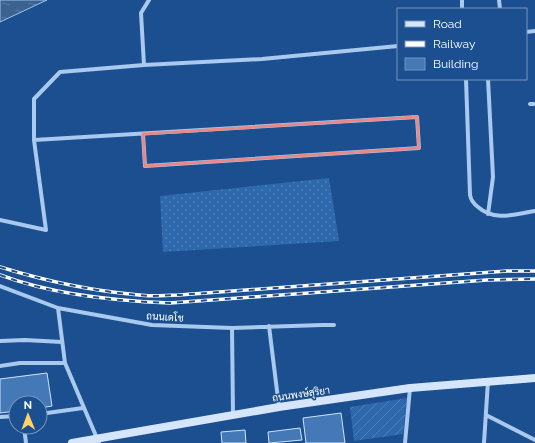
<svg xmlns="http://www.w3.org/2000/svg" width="535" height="443" viewBox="0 0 535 443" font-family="Raleway,Sarabun,sans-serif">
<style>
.grass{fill:url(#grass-dots)}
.garden{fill:url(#garden-furrows)}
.water{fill:url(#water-ripples);stroke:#9cc4f0}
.building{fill:#4478b7;stroke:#cfe3fa}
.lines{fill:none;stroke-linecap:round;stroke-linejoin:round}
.minor{stroke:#a9c9ee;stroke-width:4}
.secondary{stroke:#d6e6fa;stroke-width:8}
.rail-casing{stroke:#fff;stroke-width:3.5}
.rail{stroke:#1b4f8f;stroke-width:2;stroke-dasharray:6;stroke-linecap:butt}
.marked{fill:none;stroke:#e88989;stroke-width:3;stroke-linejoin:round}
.labels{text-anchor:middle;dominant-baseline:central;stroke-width:3;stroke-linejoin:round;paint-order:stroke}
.street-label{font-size:10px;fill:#fff;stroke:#1b4f8f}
</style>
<defs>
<pattern id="grass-dots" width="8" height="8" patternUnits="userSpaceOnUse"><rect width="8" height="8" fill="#2e69ad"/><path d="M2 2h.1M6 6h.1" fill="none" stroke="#4d80b9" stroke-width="1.8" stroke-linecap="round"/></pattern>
<pattern id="garden-furrows" width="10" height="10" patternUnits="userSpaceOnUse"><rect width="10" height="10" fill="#2e69ad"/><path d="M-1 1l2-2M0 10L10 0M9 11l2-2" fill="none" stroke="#4d80b9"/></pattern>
<pattern id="water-ripples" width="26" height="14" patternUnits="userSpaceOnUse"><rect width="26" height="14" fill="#3c6290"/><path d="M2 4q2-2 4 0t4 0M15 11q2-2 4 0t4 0" fill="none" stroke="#597aa1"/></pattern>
</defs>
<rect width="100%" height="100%" fill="#1b4f8f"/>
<!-- grass -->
<path class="grass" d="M329,178L339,241L163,252L160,196Z"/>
<!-- garden -->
<path class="garden" d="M407,398L403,434L354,441L350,407Z"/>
<!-- water -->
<path class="water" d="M0,0H47L0,22Z"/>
<!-- building -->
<path class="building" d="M47,373L52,406L40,408V403H16V411L0,413V379Z
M341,413L345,443H306L303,418Z
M300,428L302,440L269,443L268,432Z
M245,430L246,443H222L221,432Z"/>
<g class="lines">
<!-- minor -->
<path class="minor" d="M462,0V9
M499,0L500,9
M526,32L535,31
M144,65L141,13L149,0
M466,79L470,195C471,201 474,204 478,207C495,222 515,214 535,211
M530,104H535
M34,140L417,117L419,148L145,166L143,134
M488,214L493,177L488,79
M0,220L46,230L34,140V99L60,72L144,65L262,59L398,46
M0,286L58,308L152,325L232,328L322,325H334
M58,308L65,363L99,443
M269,326L279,407
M232,328L233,414
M0,341L25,340L62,342
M0,366L20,363H65
M40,414L83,408
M486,415L535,440
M0,417L16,416
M24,427L26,443
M405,443L410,388
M484,443L488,381"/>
<!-- secondary -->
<path class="secondary" d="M72,443L279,407L410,388L535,378"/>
<defs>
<path id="rail" d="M0,267C45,281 92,291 139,295C152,297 166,295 179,295L507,271H535
M0,275C53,295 113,301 170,303L487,280L535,279"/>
</defs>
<!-- rail casing -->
<use href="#rail" class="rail-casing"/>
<!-- rail -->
<use href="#rail" class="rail"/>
</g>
<!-- marked area -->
<path class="marked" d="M417,117L419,148L145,166L143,134Z"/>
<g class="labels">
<!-- street labels -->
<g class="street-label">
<text transform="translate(165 317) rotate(4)">ถนนเดโช</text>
<text transform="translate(301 394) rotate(-8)">ถนนพงษ์สุริยา</text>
</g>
</g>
<!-- legend -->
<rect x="397" y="8" width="130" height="72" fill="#1b4f8f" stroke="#7695bc"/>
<rect x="405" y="21" width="20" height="6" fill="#d6e6fa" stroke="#7695bc"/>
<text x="433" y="28" font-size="12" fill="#ffffff">Road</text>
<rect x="405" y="41" width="20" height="6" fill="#ffffff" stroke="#7695bc"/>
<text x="433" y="48" font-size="12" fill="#ffffff">Railway</text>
<rect x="405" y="58" width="20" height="12" fill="#4478b7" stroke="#7695bc"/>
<text x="433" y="68" font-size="12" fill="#ffffff">Building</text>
<!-- north arrow -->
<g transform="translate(28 415) rotate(359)"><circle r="19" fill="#1b4f8f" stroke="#7695bc"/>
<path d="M0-3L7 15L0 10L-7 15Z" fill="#ffd166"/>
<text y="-6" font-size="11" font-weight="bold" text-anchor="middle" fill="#ffffff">N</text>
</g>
</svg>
